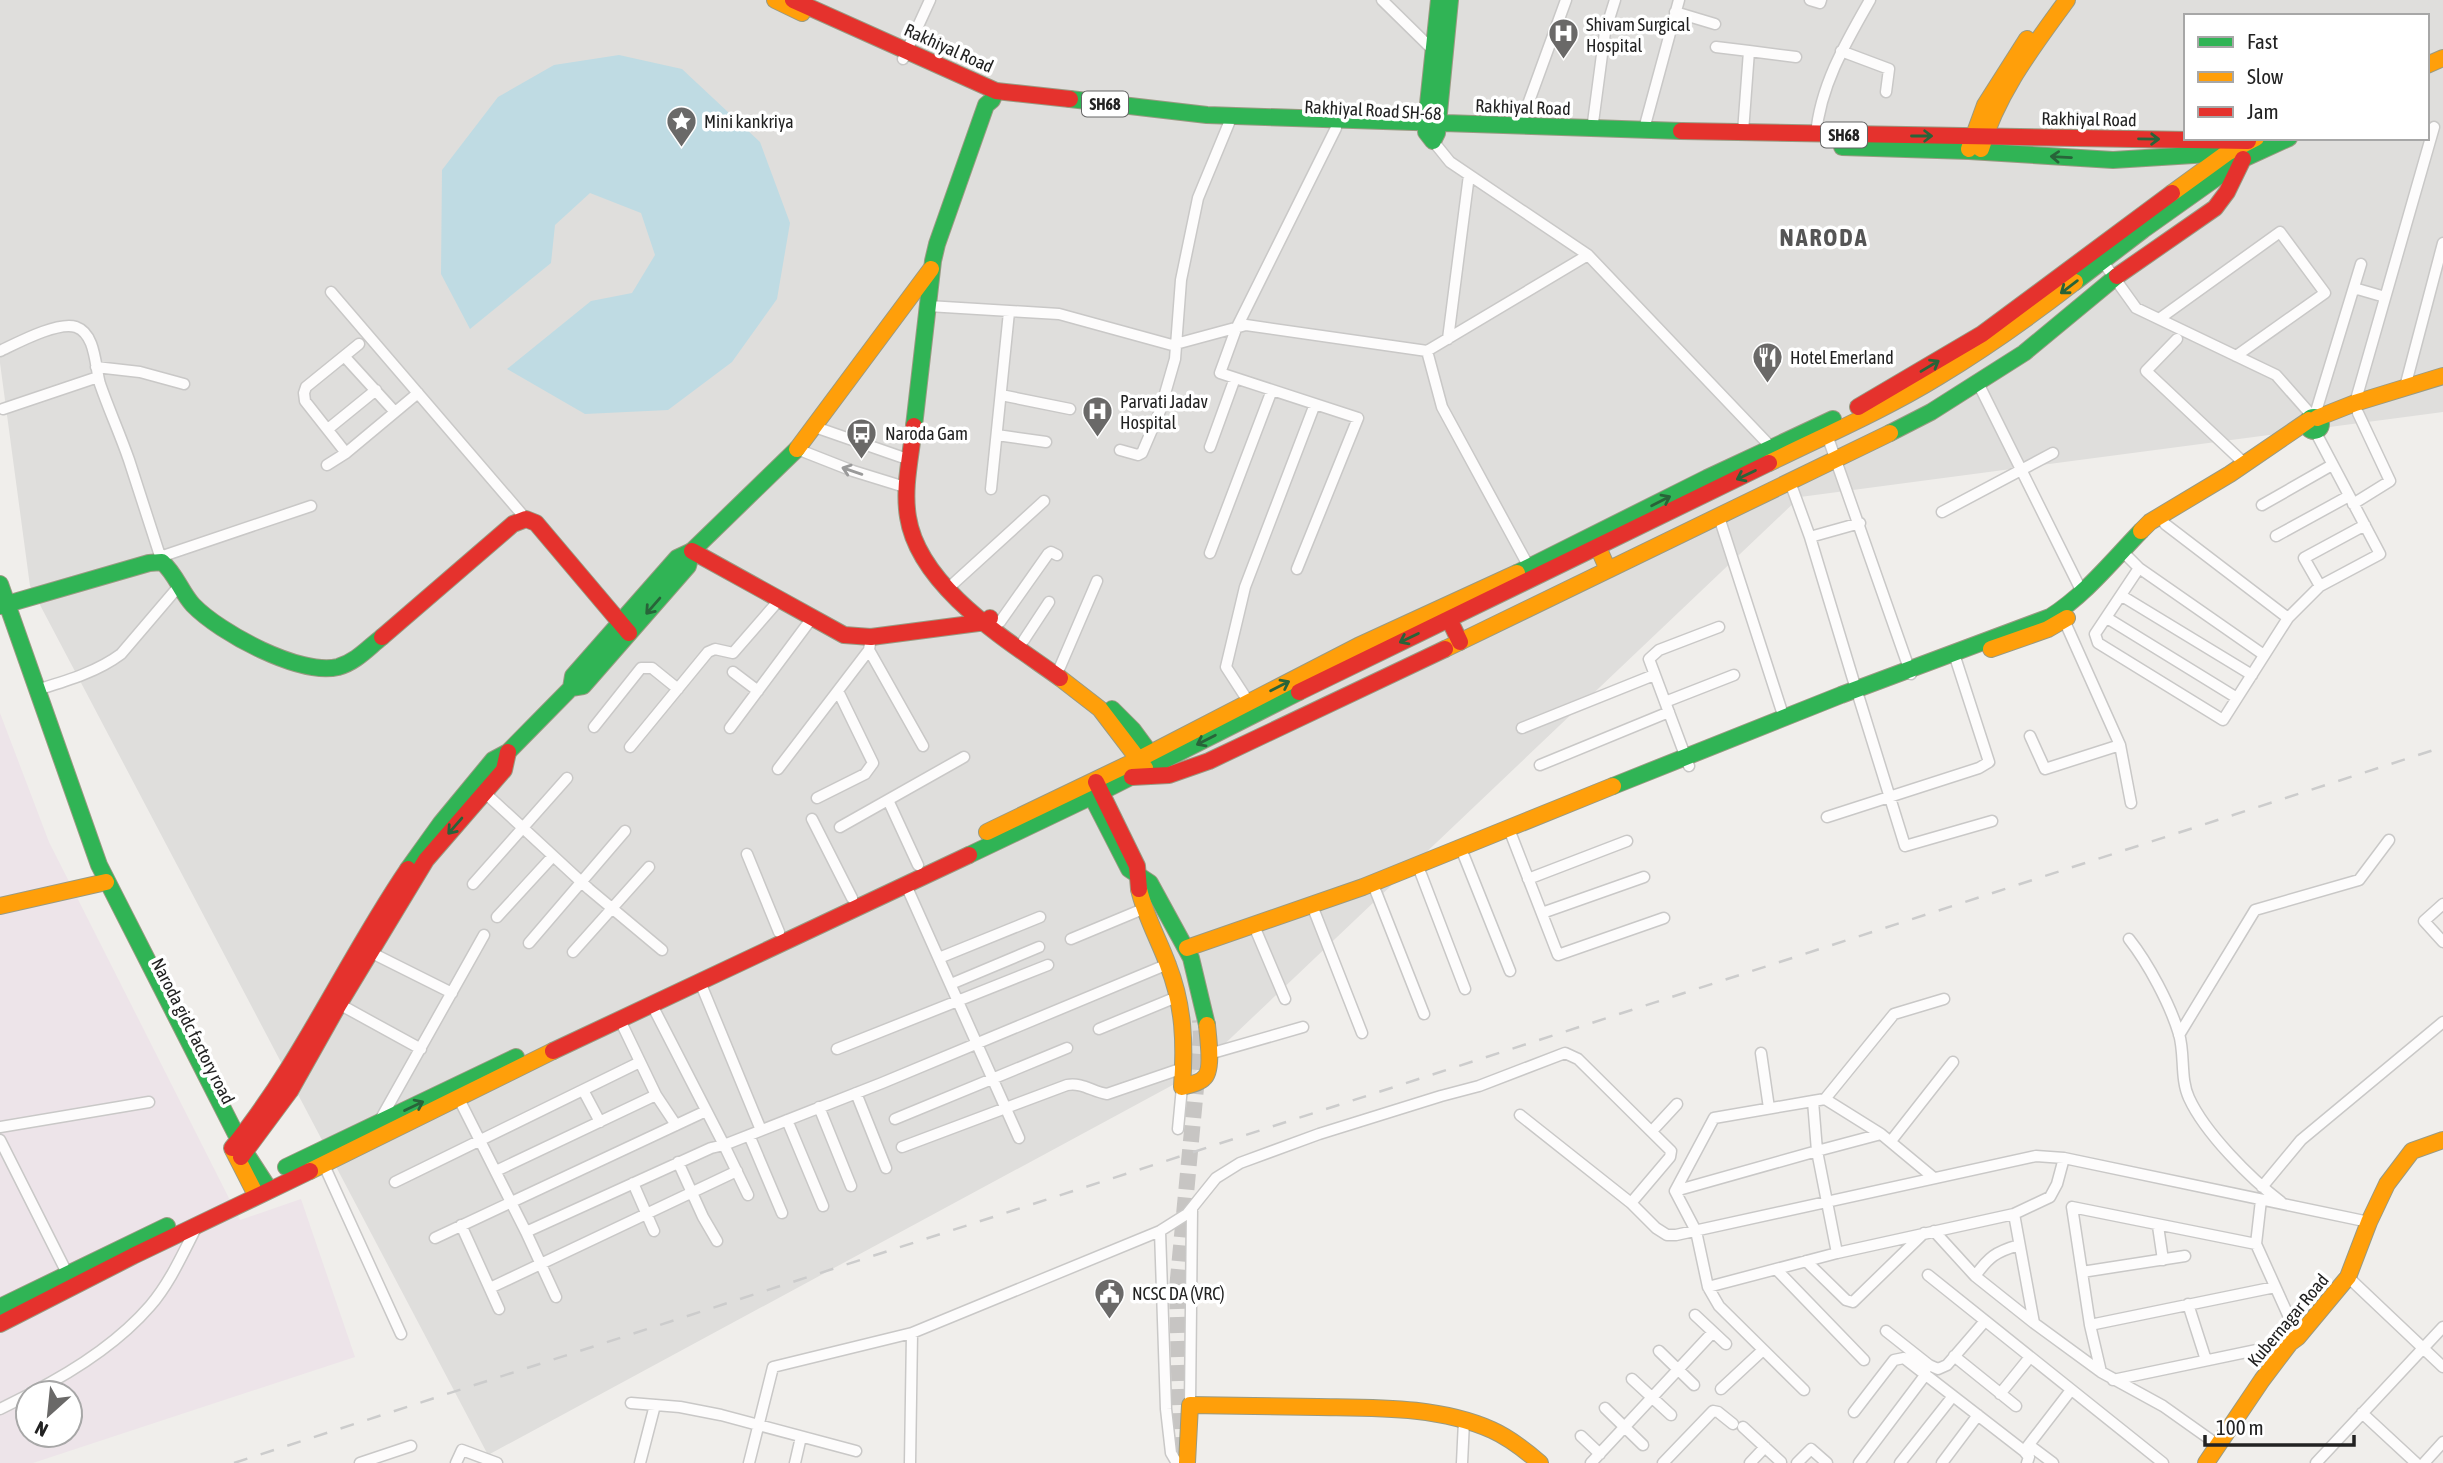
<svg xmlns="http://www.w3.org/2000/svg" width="2443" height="1463" viewBox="0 0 2443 1463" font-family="'Asap Condensed',sans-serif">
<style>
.residential{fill:#dfdedc;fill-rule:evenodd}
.industrial{fill:#ede4e9;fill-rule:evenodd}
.water{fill:#bfdbe3}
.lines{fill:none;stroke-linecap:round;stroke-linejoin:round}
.secondary-tunnel{stroke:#c7c5c3;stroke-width:16;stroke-dasharray:16 8;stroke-linecap:butt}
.street-casing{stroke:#c9c8c7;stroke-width:13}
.fast-casing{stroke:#999a82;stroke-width:18}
.slow-casing{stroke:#999a82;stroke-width:18}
.jam-casing{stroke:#999a82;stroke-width:18}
.street{stroke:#fdfcfc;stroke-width:10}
.fast{stroke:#30b455;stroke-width:16}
.slow{stroke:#ff9f0a;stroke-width:16}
.jam{stroke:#e5322d;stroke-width:16}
.rail{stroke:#ccc;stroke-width:2.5;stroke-dasharray:14 14;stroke-linecap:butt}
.oneway{stroke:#286439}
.oneway2{stroke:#9a9a9a}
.labels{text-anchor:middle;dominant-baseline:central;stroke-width:7;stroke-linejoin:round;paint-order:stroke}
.shield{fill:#fff;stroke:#646464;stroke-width:2}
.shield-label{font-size:16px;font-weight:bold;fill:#222}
.poi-label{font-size:18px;fill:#222;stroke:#fff;text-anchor:start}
.street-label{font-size:18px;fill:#222;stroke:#fff}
.district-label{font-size:24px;font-weight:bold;letter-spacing:2px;fill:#555;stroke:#fff}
</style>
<rect width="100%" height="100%" fill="#f0eeeb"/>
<!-- residential -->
<path class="residential" d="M0,0H2443V412L1800,497L1193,1074L488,1455L30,586L0,363ZM2186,16H2427V138H2186Z"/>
<!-- industrial -->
<path class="industrial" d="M0,713L49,842L240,1220L301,1199L355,1357L33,1463H0ZM28,1393H70V1435H28Z"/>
<!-- water -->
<path class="water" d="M619,55L682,69L760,142L790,223L777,299L732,362L668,410L585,414L507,369L591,301L632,293L655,255L641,213L590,193L555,225L551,263L470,329L441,274L442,170L498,97L554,65Z"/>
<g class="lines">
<!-- secondary-tunnel -->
<path class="secondary-tunnel" d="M1181,1453L1177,1289L1201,1035L1200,1020"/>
<defs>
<path id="street" d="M1382,0L1436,53
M1810,0L1820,3L1821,0
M1675,12L1715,24
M1716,47L1749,51L1743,132
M1749,51L1796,57
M1841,51L1889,69L1886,92
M903,59L930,0
M1520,126L1566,0
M1644,129L1679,0
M1592,130L1605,32L1615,0
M1816,135C1820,86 1846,42 1870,0
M1433,141L1450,162L1588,255L1772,448
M2103,262L2136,308L2276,375L2314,418L2361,264
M2354,288L2385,297
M331,292L526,519
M928,306L1059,314L1172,345L1246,325L1427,351L1588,255
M2159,319L2280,232L2325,293L2236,356
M1448,339L1469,175
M2177,339L2146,371L2245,464
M0,351C17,343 58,321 76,327C96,334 95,367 100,384C109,410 120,434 129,460C140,494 151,528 162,562
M1427,351L1442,407L1529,567
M344,356L395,412
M96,367L140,372L184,384
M1978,383L2082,592
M2405,387L2443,243
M1001,395L1070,409
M2355,403L2434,127
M3,409L98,377
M815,427L910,460
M328,429L376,390
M2315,431L2380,554L2320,586L2304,558L2365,525
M997,435L1046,442
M1827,435L1911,674
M1210,447L1235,378
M797,449L853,471L908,488
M1120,450L1138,455L1142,453L1160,411L1175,359L1181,280L1198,198L1229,123V116
M346,453L305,401L304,393L306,387L359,344
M327,465L346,453L418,393
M1790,482L1810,537
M991,489L1009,312
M2353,504L2390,481L2358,413
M2262,505L2332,465
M1942,512L2053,453
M1719,517L1784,718
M2276,536L2349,496
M1210,553L1272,390
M160,557L311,506
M2128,557L2139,568L2264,655
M2139,568L2095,634L2098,643L2223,720L2288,618L2165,524
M1297,569L1358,418L1220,373L1236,329L1336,128
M954,583L1044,501
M2122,596L2252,675
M2107,618L2237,698
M2288,618L2320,586
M1000,622L1048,554L1051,552L1057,555
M1024,640L1049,602
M869,650L923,746
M1060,667L1097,581
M733,672L758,691
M1856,689L1810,537L1860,523
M37,690C66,681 97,672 121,654L179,586
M1859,698L1905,846L1992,821
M1248,701L1226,667L1245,587L1315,404
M1665,702L1734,675
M594,727L641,668H652L678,689
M730,728L812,618
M1522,728L1654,675
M2030,736L2045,769L2120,745L2064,620
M2120,745L2131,803
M630,747L708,652L715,649L733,653L780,599
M1540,765L1669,712
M1689,766L1649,659L1659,650L1719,627
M778,769L869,650L871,637
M484,792L589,889L662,950
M817,798L865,774L873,763L838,691
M888,800L918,865
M1827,817L1979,768L1989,762L1956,660
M812,819L852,898
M840,827L964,757
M1509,829L1558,955L1664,918
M747,854L779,932
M1464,856L1510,971
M1421,874L1465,989
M1528,879L1627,841
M905,883L1019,1138
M473,884L567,778
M1376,892L1424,1014
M2443,904L2424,921L2443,942
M1315,913L1362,1033
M1542,913L1644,877
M497,917L553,856
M1257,933L1285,999
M1071,939L1143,909
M2129,939C2148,963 2170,1004 2179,1034C2185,1054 2180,1079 2189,1098C2205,1133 2250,1178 2281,1202
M529,943L625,831
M370,952L452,993
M573,952L649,867
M939,958L1040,917
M700,982L761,1130
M951,984L1039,947
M339,1004L421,1049
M652,1005L724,1145L882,1083L1168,964
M620,1020L656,1095L676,1125
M1099,1029L1179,996
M2179,1035L2255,910L2359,880L2389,840
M837,1049L1048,965
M1761,1053L1769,1108
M1209,1054L1303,1027
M583,1090L600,1122
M856,1093L886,1168
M459,1099L526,1232L711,1148L724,1145L748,1195
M1825,1099L1881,1134
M1813,1101L1825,1099L1894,1014L1944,999
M819,1107L851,1186
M1520,1115L1631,1203L1656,1228L1667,1235H1676L2036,1156L2064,1158L2369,1222
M895,1119L1067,1048
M787,1120L823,1206
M379,1122L484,935
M0,1127L149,1102
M1178,1129L1182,1087
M1652,1131L1677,1104
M749,1135L782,1213
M0,1140L67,1273
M1891,1141L1953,1062
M902,1147L1067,1085C1082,1082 1093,1092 1107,1094L1183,1068
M678,1162L703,1217L717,1241
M323,1163L401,1334
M496,1171L656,1095
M395,1182L640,1062
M633,1183L654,1231
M2262,1187L2301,1140L2443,1022
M1675,1191L1714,1118L1813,1101L1817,1151L1675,1191L1696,1231L1708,1287L1837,1253L2014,1214L2050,1197L2057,1184L2064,1158
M2261,1200L2256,1244L2298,1337
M2014,1214L2034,1323
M461,1225L499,1309
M2158,1226L2163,1260
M1160,1231L1166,1409L1171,1453L1177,1463
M1934,1231L1975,1276L2034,1323L2101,1372L2163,1406L2218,1445
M526,1232L556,1297
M435,1238L706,1111
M1837,1253L1817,1151L1881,1134L1934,1178
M1806,1261L1846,1300L1853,1302L1924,1233
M1776,1269L1864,1360
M2082,1272L2185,1256
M1928,1275L2163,1463
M1975,1276C1989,1257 1995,1252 2019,1245
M2348,1277L2443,1367
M1708,1287L1719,1306L1804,1390
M490,1288L737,1171
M2188,1304L2206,1360
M1695,1315L1726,1344
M2090,1325L2275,1287
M1886,1331L1929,1365L1938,1369L1947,1365L1985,1321
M1659,1351L1694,1385
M1954,1356L2016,1406
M2101,1372L2090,1325L2072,1207L2256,1244
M1632,1379L1671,1415
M2113,1380L2290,1343
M1721,1389L1763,1350
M31,1393C74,1371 118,1343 150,1306C170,1283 183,1253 197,1226
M2000,1394L2030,1357
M631,1403L680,1407L721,1415L856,1451
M1190,1405L1192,1209
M1605,1408L1643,1445
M0,1409L28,1395
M1854,1412L1894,1360L1904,1358L2024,1451L2029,1457L2027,1463
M2362,1413L2416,1463
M1743,1427L1781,1462
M1581,1436L1600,1454
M2029,1445L2053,1463
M2024,1451L2071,1390
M360,1463L411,1446
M456,1463L462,1450L497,1463
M640,1463L655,1405
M749,1463L773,1367L912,1333
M795,1463L801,1437
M910,1463L912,1333L1160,1231L1187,1214L1216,1178L1240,1163L1319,1134L1441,1096L1479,1086L1565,1053L1578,1059L1671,1151L1670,1157L1631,1203
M1462,1463L1464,1421
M1591,1463L1713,1332
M1663,1463L1713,1411L1718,1412L1733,1424
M1750,1463L1765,1447
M1797,1463L1811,1449L1827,1463
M1859,1463L1926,1374
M1900,1463L1953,1396
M1942,1463L1978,1415
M2316,1463L2443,1327
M2424,1463L2443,1442"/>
<path id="fast" d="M1439,0L1426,123V132L1433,141L1437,133L1450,0
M1070,99L1207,115L1681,131
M1842,147L1969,151L2113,160L2226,153
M2075,282L2143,230L2243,159L2289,138
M2307 424a7 7 0 1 1 14 0a7 7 0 1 1-14 0Z
M914,426L933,261L937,244L986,105L992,100L996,91
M1890,433L1931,412L2024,353L2117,276
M1517,573L1707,478L1833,419
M0,584L99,865L245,1152L269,1189
M0,606L149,563L162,562C176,574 181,592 193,605C220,633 300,676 338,667C356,662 368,648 382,637
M571,688L573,676L677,558L692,551L797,449
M1112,709L1133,730L1158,764
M1613,786L1841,695L2050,617C2085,595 2112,561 2141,531
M1087,787L1129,869L1150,883L1191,958L1207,1025
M969,855L1101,792L1299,692
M408,869L441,823L493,760L508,752L571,688L583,686L688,566L692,551
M286,1167L516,1057
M0,1307L167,1226"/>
<path id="slow" d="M775,0L802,13
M2427,65L2443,58
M1969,149L1985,105L2027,39
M1981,149C1997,93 2033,47 2067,0
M2172,193L2227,153L2256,138
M2317,418L2355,403L2443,376
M797,449L931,269
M1769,463C1826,435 1884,410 1938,377C1986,348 2031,316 2075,282
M2141,531L2150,522L2230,474L2309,420
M1598,547L1608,570
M1445,649L1890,433
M1991,649L2048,629L2067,618
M1060,678L1100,709L1145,768
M987,832L1139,759L1358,646L1517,573
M1139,889C1145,916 1159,940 1168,965C1184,1006 1185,1044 1182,1087C1188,1085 1200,1083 1204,1078C1213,1071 1208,1036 1207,1025
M0,906L106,882
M1187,948L1363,887L1613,786
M233,1150L256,1195
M310,1171L553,1051
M1187,1463L1190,1405C1233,1406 1275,1406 1318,1407C1376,1408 1438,1406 1492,1430C1510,1438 1525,1450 1540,1463
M2206,1463L2262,1380L2290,1343L2298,1337L2348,1277L2369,1222L2387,1184L2412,1151L2443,1140"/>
<path id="jam" d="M793,0L996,91L1070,99
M1681,131L2248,141
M2117,276L2215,208L2227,192L2243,159
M1858,407L1982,334L2172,193
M914,426C911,456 903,487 908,517C919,587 1007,640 1060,678
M692,551L844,635L871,637L986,622L990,618
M1449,619L1460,642
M382,637L513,524L526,519L536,523L629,633
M1299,692L1769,463
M1132,777L1169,775L1209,761L1445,649
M1096,782L1137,866L1139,889
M553,1051L969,855
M232,1148C302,1062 346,960 408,869
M241,1157L290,1091L339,1004L426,860L504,770L508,752
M0,1324L133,1256L310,1171"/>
</defs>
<!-- street casing -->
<use href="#street" class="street-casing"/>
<!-- fast casing -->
<use href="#fast" class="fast-casing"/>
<!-- slow casing -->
<use href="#slow" class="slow-casing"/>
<!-- jam casing -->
<use href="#jam" class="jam-casing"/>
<!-- street -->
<use href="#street" class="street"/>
<!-- fast -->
<use href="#fast" class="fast"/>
<!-- slow -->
<use href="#slow" class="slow"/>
<!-- jam -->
<use href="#jam" class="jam"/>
<!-- rail -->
<path class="rail" d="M234,1463L2443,747"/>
</g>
<!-- one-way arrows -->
<defs><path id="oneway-shaft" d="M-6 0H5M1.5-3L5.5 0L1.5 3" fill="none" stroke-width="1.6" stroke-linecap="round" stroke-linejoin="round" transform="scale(1.75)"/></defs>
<g class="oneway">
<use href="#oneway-shaft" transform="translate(1922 136)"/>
<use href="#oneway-shaft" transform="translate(2149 139) rotate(1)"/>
<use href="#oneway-shaft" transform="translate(2061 157) rotate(-177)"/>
<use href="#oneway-shaft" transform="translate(2069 287) rotate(143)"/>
<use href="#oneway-shaft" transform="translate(1930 366) rotate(-31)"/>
<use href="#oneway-shaft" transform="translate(1746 475) rotate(154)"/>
<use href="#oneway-shaft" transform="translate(1661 501) rotate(-27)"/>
<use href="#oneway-shaft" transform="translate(653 606) rotate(131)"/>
<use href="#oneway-shaft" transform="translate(1409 638) rotate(154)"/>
<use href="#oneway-shaft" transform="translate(1280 686) rotate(-27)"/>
<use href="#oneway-shaft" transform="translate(1206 740) rotate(153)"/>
<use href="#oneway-shaft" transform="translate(455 826) rotate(131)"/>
<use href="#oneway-shaft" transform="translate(414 1106) rotate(-26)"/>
</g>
<use class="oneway2" href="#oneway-shaft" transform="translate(852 471) rotate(-161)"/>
<!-- icons -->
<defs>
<symbol id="hospital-pin" viewBox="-11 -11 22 30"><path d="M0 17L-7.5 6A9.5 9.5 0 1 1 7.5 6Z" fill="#6a6968" stroke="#fff"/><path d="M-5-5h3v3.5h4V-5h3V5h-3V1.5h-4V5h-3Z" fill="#fff"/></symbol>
<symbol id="sight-pin" viewBox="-11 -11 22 30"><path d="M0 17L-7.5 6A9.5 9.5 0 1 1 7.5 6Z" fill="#6a6968" stroke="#fff"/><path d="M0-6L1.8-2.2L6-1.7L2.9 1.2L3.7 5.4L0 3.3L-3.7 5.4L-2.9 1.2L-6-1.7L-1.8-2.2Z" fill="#fff"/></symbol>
<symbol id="restaurant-pin" viewBox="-11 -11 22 30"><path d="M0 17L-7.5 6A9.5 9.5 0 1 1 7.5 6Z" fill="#6a6968" stroke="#fff"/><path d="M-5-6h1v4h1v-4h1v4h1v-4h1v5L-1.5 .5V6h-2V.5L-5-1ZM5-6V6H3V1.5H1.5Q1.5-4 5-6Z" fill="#fff"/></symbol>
<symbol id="bus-pin" viewBox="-11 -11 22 30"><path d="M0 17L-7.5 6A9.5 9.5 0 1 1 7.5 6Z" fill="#6a6968" stroke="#fff"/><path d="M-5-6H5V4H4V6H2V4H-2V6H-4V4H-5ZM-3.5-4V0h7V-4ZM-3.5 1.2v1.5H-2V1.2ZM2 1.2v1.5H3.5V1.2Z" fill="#fff"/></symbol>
<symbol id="civic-pin" viewBox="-11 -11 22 30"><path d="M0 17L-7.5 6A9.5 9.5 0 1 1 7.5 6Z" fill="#6a6968" stroke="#fff"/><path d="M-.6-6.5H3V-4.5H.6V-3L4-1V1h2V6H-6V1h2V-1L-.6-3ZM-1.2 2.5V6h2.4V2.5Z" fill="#fff"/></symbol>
</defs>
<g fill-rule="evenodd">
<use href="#hospital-pin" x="1546" y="16" width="35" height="47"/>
<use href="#sight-pin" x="664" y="104" width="35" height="47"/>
<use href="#restaurant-pin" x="1750" y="340" width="35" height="47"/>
<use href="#hospital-pin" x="1080" y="394" width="35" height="47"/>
<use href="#bus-pin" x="844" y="416" width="35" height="47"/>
<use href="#civic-pin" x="1092" y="1276" width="35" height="47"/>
</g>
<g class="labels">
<!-- shield labels -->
<g class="shield">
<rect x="1082" y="91.5" width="46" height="25" rx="5"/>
<rect x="1821" y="122.5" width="46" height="25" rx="5"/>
</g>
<g class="shield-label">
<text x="1105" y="104">SH68</text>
<text x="1844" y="135">SH68</text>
</g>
<!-- poi labels -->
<g class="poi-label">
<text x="1586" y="24">Shivam Surgical<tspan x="1586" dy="21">Hospital</tspan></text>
<text x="704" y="121">Mini kankriya</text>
<text x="1790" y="357">Hotel Emerland</text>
<text x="1120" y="401">Parvati Jadav<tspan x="1120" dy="21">Hospital</tspan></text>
<text x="885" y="433">Naroda Gam</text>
<text x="1132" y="1293">NCSC DA (VRC)</text>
</g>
<!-- street labels -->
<g class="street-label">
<text transform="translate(949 48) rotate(24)">Rakhiyal Road</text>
<text transform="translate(1523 107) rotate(2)">Rakhiyal Road</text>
<text transform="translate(1373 110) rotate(3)">Rakhiyal Road SH-68</text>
<text transform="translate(2089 119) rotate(1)">Rakhiyal Road</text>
<text transform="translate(193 1031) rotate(63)">Naroda gidc factory road</text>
<text transform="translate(2288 1320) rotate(-50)">Kubernagar Road</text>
</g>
<!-- district labels -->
<g class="district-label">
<text x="1824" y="237">NARODA</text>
</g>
</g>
<!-- legend -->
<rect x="2184" y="14" width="245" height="126" fill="#ffffff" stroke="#a7a7a7" stroke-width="2"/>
<rect x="2198" y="37" width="35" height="10" fill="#30b455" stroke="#a7a7a7" stroke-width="2"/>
<text x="2247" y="49" font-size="21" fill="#222222">Fast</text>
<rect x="2198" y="72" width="35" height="10" fill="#ff9f0a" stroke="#a7a7a7" stroke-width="2"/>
<text x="2247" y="84" font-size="21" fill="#222222">Slow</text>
<rect x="2198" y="107" width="35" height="10" fill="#e5322d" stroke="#a7a7a7" stroke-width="2"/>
<text x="2247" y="119" font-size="21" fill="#222222">Jam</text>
<!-- north arrow -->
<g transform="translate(49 1414) rotate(207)"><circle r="33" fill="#ffffff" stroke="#a7a7a7" stroke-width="2"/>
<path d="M0-5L12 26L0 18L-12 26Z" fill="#6a6968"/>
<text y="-10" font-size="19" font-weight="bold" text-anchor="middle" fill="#222222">N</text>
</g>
<!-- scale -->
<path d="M2205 1435v10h149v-10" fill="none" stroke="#222222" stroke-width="3.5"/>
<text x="2216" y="1435" font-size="21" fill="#222222" stroke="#ffffff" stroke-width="5" paint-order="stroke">100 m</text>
</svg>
